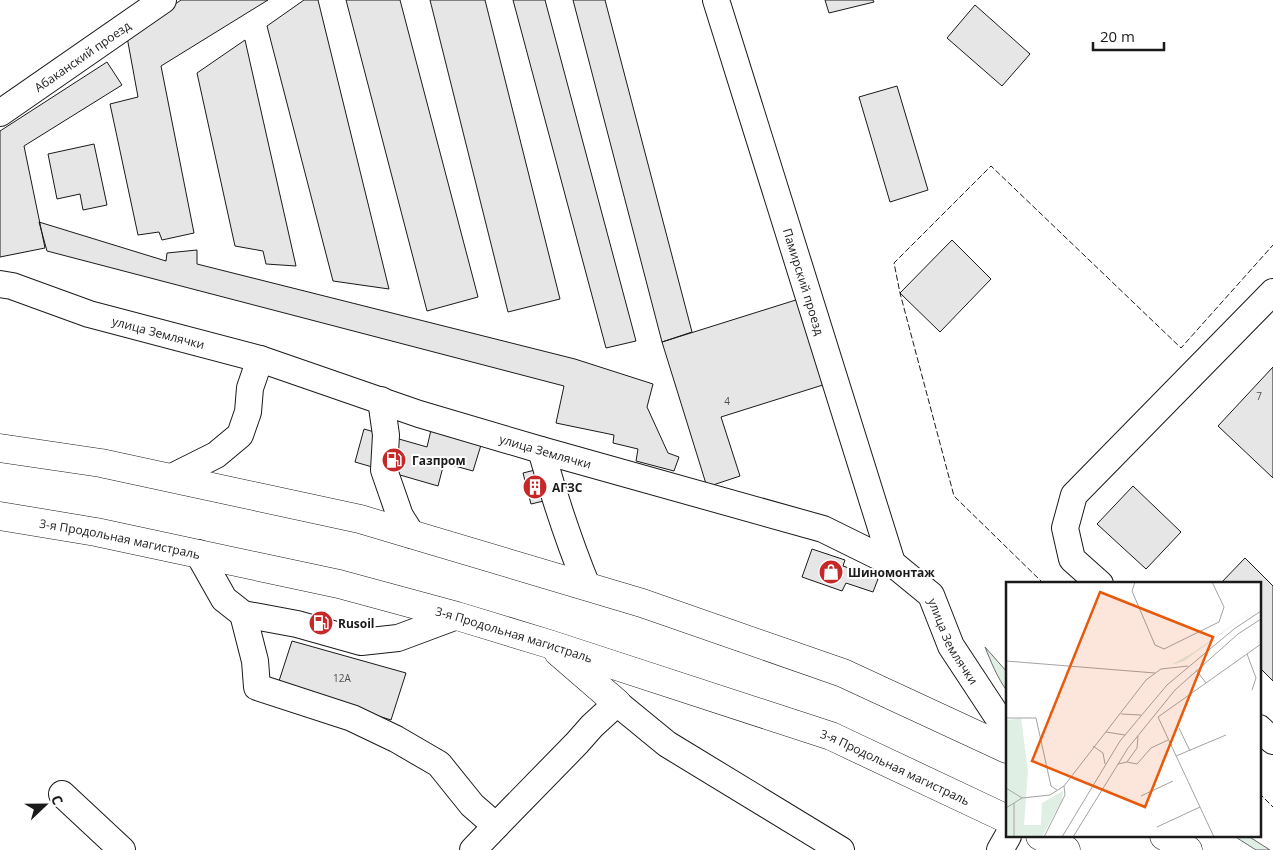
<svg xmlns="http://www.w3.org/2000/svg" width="1273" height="850" viewBox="0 0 1273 850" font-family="'Open Sans',sans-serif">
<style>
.green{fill:#e0efe3;stroke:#6a6a6a}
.building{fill:#e6e6e6;stroke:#1a1a1a}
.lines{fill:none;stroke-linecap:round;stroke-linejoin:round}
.minor-casing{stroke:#1a1a1a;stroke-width:28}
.highway-casing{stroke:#1a1a1a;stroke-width:29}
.minor{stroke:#fff;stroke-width:26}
.highway{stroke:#fff;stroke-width:28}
.fence{stroke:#1a1a1a;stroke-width:1;stroke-dasharray:6 2.5;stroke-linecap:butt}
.labels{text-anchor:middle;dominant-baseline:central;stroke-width:4;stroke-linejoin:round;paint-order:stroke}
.number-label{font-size:10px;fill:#4d4d4d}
.street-label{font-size:12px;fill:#1a1a1a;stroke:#fff}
.poi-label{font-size:12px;font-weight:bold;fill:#1a1a1a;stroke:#fff;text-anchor:start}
.inset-road{fill:none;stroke:#a3a3a3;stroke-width:1}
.view{fill:#e8590c;fill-opacity:0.15;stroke:#e8590c;stroke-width:2.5}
.inset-edge{fill:none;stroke:#1a1a1a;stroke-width:2.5}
</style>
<rect width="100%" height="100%" fill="#fff"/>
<!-- green -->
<path class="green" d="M985,647L1007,672V691C997,677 991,662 985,647Z
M1234,836H1248L1270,850H1256Z"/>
<!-- building -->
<path class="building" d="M181,0H268L161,66L194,233L162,240L159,232L138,235L110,104L138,97L127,37Z
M304,0H318L389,289L333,281L267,26Z
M346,0H400L478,297L427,311Z
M430,0H485L560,299L508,312Z
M513,0H545L636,341L606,348Z
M573,0H605L692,332L662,342Z
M825,0H873L874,2L829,13Z
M975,5L1030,54L1002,86L947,38Z
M245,40L296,266L266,264L263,251L235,246L197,73Z
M107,62L122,85L24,146L45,248L0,257V131Z
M897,86L928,190L890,202L859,97Z
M94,144L107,205L83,210L80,194L57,199L48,154Z
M39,222L166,261L167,253L197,250V264L575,359L653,384L647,407L668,453L679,457L674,471L636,461L638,449L613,443L614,435L556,423L564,386L47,251Z
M952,240L991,279L940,332L900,293Z
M799,299L826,384L721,417L740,476L707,487L662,342Z
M1273,367V478L1218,426Z
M364,429L427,447L431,430L481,445L473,471L444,463L438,486L355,462Z
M539,469L548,500L531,504L523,473Z
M1133,486L1181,532L1146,569L1097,524Z
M812,549L845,560L843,566L878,579L873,592L846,583L842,591L802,577Z
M1245,558L1273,586V681L1259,667V584H1220Z
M292,641L406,673L391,720L278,684Z"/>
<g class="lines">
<defs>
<g id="minor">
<path id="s1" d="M716,0L892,563"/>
<path id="s2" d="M0,113L163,0"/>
<path id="s3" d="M0,284L12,286L89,314L260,359L419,414L541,450L823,529L892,563L931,595L951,646L1007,731"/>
<path d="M381,400L386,435L384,470L400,516L412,535"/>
<path d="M541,450C554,496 569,542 587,586"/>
<path d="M170,478L216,455L240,435L248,412L250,388L260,359"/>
<path d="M198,553L224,599L243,614L297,624L361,642L398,638L457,616"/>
<path d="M1100,584L1072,559L1065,528L1074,495L1273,292"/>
<path d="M243,614L255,661L257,687L352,718L396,739L439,764L472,805L496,826"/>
<path d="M1259,728L1273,741"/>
<path d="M62,794L122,850"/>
<path d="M473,850L496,826L577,743L592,726L617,703L667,744L841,850"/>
<path d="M1000,850L1008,836"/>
</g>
<g id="highway">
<path d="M0,448L101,463L360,519L642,603L843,673L1007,749"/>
<path id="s4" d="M0,516L96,532L339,584L457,616L549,644L831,736L1007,819"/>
<path d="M558,652L617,703"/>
<path d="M1040,836L1066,850"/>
<path d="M1164,836L1188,850"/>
</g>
</defs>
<!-- minor casing -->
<use href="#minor" class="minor-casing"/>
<!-- highway casing -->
<use href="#highway" class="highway-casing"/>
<!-- minor -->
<use href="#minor" class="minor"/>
<!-- highway -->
<use href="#highway" class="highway"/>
<!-- fence -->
<path class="fence" d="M1044,584L954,496L900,293L894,263L991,166L1181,348L1273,245
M1259,793L1273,807"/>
</g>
<!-- icons -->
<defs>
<symbol id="fuel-disc" viewBox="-11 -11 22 22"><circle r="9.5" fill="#c62828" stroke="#fff"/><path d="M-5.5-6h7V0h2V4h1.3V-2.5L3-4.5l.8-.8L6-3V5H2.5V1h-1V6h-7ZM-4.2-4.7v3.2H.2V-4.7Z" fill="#fff"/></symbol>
<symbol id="building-disc" viewBox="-11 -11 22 22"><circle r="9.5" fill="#c62828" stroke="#fff"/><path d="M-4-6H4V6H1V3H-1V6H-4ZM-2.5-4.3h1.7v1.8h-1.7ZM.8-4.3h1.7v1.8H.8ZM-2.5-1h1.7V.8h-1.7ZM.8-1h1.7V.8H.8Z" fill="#fff"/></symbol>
<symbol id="shop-disc" viewBox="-11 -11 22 22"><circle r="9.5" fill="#c62828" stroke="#fff"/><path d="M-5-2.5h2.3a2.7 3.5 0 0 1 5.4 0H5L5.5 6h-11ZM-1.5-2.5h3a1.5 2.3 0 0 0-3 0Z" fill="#fff"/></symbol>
</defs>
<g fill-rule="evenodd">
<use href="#fuel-disc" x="380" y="446" width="28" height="28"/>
<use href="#building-disc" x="521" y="473" width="28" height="28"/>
<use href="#shop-disc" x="817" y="558" width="28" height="28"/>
<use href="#fuel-disc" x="307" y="609" width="28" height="28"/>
</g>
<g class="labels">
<!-- number labels -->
<g class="number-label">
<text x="1259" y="396">7</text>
<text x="727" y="401">4</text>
<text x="342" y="678">12А</text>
</g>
<!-- street labels -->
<g class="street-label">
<text stroke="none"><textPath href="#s2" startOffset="100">Абаканский проезд</textPath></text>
<text stroke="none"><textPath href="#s1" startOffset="295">Памирский проезд</textPath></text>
<text stroke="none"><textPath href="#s3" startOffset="166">улица Землячки</textPath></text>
<text stroke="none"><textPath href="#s3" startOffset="571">улица Землячки</textPath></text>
<text stroke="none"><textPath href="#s4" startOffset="122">3-я Продольная магистраль</textPath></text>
<text stroke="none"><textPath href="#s4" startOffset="528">3-я Продольная магистраль</textPath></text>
<text stroke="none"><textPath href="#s3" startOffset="1038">улица Землячки</textPath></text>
<text stroke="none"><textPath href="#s4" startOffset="932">3-я Продольная магистраль</textPath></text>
</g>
<!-- poi labels -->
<g class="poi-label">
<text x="412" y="460">Газпром</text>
<text x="552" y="487">АГЗС</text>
<text x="848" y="572">Шиномонтаж</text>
<text x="338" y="623">Rusoil</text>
</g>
</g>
<!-- overview -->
<g transform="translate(1006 582)">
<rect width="255" height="255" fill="#fff"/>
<path d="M255,23L178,79L165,83L188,70ZM15,136L22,189L18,243H35L36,221L57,209L56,218L36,255H0V138Z" fill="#e0efe3"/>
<path class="inset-road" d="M129,0L126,9L149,63L158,67L213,40L218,25L206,0M241,72L250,96L246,108M0,79L149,91M190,88L200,101M115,132L135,133M0,136H30L45,204L51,208M173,146L184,169M100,150L119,153M87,164L97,171L99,182M170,174L220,153M121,180L131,182L145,166L162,158M112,182L121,180L131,166L132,154M0,206L16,216M135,214L167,199M0,226L16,216L44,213L58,204L140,98L155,87L182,84M151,245L194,225M8,255V221M38,255L59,213L58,204M56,255L114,159L161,103L228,47L255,29M67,255L122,166L169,108L232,52L255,37M208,255L152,135L255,62"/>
<path class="view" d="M94,10L207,55L139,225L26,179Z"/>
<rect width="255" height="255" class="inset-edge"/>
</g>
<!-- north arrow -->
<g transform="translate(45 805) rotate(68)" stroke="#ffffff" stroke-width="4" paint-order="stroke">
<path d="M0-4L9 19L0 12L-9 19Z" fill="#1a1a1a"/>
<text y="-8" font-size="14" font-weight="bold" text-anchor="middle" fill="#1a1a1a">С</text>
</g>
<!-- scale -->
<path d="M1093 42v8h71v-8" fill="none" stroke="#1a1a1a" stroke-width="2.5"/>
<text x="1100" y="42" font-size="15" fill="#1a1a1a" stroke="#ffffff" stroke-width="4" paint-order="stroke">20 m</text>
</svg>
